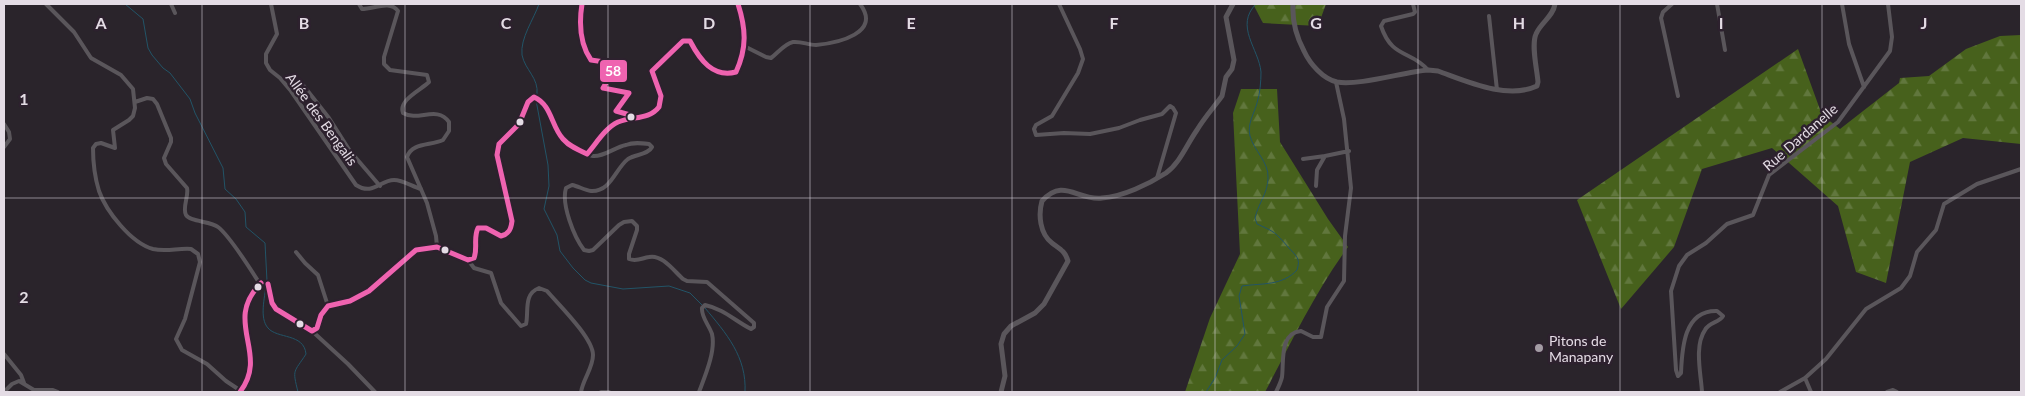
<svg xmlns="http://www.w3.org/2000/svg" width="2025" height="396" viewBox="0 0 2025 396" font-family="Lato,sans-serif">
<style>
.forest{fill:url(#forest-firs)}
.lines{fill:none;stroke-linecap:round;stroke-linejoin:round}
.stream{stroke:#225467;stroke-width:1}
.street{stroke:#5a565b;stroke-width:4}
.secondary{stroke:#5a565b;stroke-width:5}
.bus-1-casing{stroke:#2d212e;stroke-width:9}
.bus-1{stroke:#ef63b0;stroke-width:5}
.grid{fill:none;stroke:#e4dce5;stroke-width:1;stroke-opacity:0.55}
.bus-dot{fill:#e4dce5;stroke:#2d212e;stroke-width:2}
.poi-dot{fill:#a39ca4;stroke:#2d212e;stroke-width:2}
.labels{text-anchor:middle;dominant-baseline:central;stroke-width:5;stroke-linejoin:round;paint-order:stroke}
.street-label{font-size:14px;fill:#e4dce5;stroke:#2d212e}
.poi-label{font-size:14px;fill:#e4dce5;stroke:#2d212e;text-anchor:start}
.grid-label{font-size:16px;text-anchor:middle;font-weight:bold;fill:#e4dce5;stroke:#2d212e;stroke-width:5;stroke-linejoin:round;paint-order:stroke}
.line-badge{stroke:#2d212e;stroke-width:2}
.badge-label{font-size:14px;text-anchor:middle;font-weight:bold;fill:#fff}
</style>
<defs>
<pattern id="forest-firs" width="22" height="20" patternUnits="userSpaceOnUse" patternTransform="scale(1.25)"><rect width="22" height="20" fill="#47611c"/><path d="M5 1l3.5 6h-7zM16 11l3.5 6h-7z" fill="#61773d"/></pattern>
</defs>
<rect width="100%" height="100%" fill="#2a242b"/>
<!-- forest -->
<path class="forest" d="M1253,4H1326L1318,26L1263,23Z
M2021,35V144L1963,138L1910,162L1886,283L1856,272L1838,206L1772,148L1702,169L1674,247L1621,309L1577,200L1798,49L1822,115L1840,129L1899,83L1900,78L1929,76L1966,49L2000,36Z
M1241,89H1277L1280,142L1328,219L1348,247C1315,292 1291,343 1265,392H1185L1210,318L1240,254L1233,113Z"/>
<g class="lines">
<!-- stream -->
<path class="stream" d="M125,4L143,19L148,48L152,55L163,68L170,73L190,99L195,113L223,168L225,189L236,199L245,212L246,227L265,243L267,281
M537,94C539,78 525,70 522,55C520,38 534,19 539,4
M536,100L548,165L549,186L544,209L557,235L560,251L573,268L585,280L591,283L623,289L669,286L690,293L702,305
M266,285C265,297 259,318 268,328C277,339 304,333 306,354C294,373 292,368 298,392
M705,308C726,333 747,357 745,392
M1206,392L1215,378L1222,360L1237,346L1245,334L1239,296L1242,286C1263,283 1282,286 1297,270C1301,258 1296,256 1288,247C1275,232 1275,232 1257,224L1255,218C1258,204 1268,193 1268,178C1269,162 1254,151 1250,136C1247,124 1254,114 1257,103C1260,94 1261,81 1261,72C1259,49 1234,26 1256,4"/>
<!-- street -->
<path class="street" d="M46,4L74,32L91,58L121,75L133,89L135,108L133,116L129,120L113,130L115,148L101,143L96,144L93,148C93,162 95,178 99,191C106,211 131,243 153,249C166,252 178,248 191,249L198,254L200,262L185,319L176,339L182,350L207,364L226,381L241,391
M171,4L175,13
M271,4L277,34L266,54V63L270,70L280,78L291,91L356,185C373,196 380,180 394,180C403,180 413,187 421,189
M359,4L362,9C374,9 390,0 398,11L384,57V64L390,70L427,75L429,82C421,90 398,100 403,113C418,122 437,105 449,122V131L443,140C431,146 412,142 407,157L427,203L436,236L437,247
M582,4C579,18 581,49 591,60L611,63L615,68L603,88L629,93C628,101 619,104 616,111L618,113L630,115L632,119
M1059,4L1080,49L1083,59L1078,73L1052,116L1036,125L1034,129L1036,135L1064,133L1090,134L1119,128L1140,120L1162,114L1170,106L1173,108L1176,113L1157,178
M1413,4L1415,12L1413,14L1384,21L1381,26C1392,59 1411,50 1428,70
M1672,4L1663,12L1661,18L1678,96
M1717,4L1725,50
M1842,4L1849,44L1864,87
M1489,16L1497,90
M746,47L766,57L771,58C778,53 784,44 793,42C801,41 808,45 816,45C838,43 882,33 860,4
M303,85L329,118L350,151L380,186
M135,102L147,98L153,99L157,104L171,138V142L164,158L166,164L187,188C189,196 182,208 186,215C190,222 211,221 218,227C230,236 251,270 260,284
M4,124L9,132L10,139L4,147
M587,154C595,145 603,133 613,125C625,115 661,123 661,100C662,90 653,81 652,71L683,41H690C698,57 714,82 736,72C750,45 747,31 738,4
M1303,159L1325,156
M1316,186L1317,170L1325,156L1349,151
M296,252L305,263L318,275L328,306
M468,260L474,268L491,273L501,303L521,326L526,324C529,312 523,294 539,288L547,291C559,305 593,338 593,355C593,368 583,379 581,392
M312,331L348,364L375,392
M4,354L21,375L24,383
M1805,378L1811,392
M4,392L12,384L19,381L34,390H53L58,392
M240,392C244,387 250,379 251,372C254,359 248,346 246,334C242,316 247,295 261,283H266C274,290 268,301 275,308C282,316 299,322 308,330L314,331L323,312L328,306L350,301L369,291L416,250L427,247H437L470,260C483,254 470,238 478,228H486L501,236C510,235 511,228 512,221L497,155C497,151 497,147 499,143C504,133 516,129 522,120C526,111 526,99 537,97C559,106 547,149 593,156C604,157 615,147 626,145C633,142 641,143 649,144L652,147C648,155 636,154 628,159C615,169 611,192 591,191C584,190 578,186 572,185L566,188C561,204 574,237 584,250L589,251L593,250L619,225L624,222L632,221L637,226V230L629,254V259C637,262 642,258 649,257C662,254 674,271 683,279L687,281L707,282L754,323V327L751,329C735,321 724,309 705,305L702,308C701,317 709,325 712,334C716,351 705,376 699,392
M601,392H609
M1276,392C1278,388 1281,382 1282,377C1284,362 1279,333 1301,331L1313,337H1321L1327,307L1344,281L1345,236L1351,188L1344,119L1336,82
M1702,392C1701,374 1694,346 1705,330C1709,322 1719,323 1723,316L1717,311C1684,310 1682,348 1681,373L1678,376L1676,370L1671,291L1679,266L1687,255L1706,243L1727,224L1753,215L1769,175L1838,122L1890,51L1892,37L1888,4
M1780,392L1805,378L1826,359L1866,309L1901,288L1910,276L1917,252L1936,230L1944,204L1977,184L2021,169
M1887,392L1893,390L1897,392"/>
<!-- secondary -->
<path class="secondary" d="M1293,4C1292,21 1296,36 1304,51C1310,64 1323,79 1337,82C1358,86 1404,72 1428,70L1438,71C1466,81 1507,100 1537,86L1538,82C1537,69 1531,45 1536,34C1541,22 1553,17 1555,4
M1001,392L1005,376L1001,344L1004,334L1011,326L1035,313L1044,304L1068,261C1065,251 1060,249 1052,243C1040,234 1038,215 1042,201C1064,177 1077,201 1102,198C1122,197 1149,184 1166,173C1180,163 1187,144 1197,130C1204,118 1214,107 1222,96L1226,77L1232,69L1234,60L1226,17L1233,4"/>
<defs>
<path id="bus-1" d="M582,4C579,23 580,44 591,60L611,63L615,68L603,88L629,93L616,111L630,115L632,119
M587,154C596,144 605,128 618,122C633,116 649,120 659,107L661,96L652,71L683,41H690C700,60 713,78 736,72C747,48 746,29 738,4
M268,284L272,303L276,309L312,331L317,328L321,315L328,306L350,301L369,291L416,250L437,247L468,260L474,258C478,248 473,238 478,228H486L501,236C509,234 511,229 512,221L497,155L499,144L519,124L528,102L534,97C552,105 551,126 563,139C569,146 578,150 587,154
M240,392C270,353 222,322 261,283"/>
</defs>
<!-- bus-1 casing -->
<use href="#bus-1" class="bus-1-casing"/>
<!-- bus-1 -->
<use href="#bus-1" class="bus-1"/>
</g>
<!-- grid -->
<path class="grid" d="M202,4V392M405,4V392M608,4V392M810,4V392M1012,4V392M1215,4V392M1418,4V392M1620,4V392M1822,4V392M4,198H2021"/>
<!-- markers -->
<g class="bus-dot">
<circle cx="631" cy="117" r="4.5"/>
<circle cx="520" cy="122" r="4.5"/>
<circle cx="445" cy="250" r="4.5"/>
<circle cx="258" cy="287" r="4.5"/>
<circle cx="300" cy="324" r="4.5"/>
</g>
<circle class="poi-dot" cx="1539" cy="348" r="5"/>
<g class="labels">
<!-- street labels -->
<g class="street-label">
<text transform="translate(322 119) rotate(54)">Allée des Bengalis</text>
<text transform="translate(1800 137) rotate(-41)">Rue Dardanelle</text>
</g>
<!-- poi labels -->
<g class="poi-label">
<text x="1549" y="340">Pitons de<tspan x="1549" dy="16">Manapany</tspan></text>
</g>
</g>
<g class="grid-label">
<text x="101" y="29">A</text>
<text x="304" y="29">B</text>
<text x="506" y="29">C</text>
<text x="709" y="29">D</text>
<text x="911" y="29">E</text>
<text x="1114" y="29">F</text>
<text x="1316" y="29">G</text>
<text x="1519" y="29">H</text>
<text x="1721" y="29">I</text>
<text x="1924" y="29">J</text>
<text x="24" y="105">1</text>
<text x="24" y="303">2</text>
</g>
<rect class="line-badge" x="599" y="59" width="29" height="24" rx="5" fill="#ef63b0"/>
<g class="badge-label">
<text x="613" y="76">58</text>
</g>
<!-- border -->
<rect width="2025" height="396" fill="none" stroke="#e4dce5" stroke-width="10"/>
</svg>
